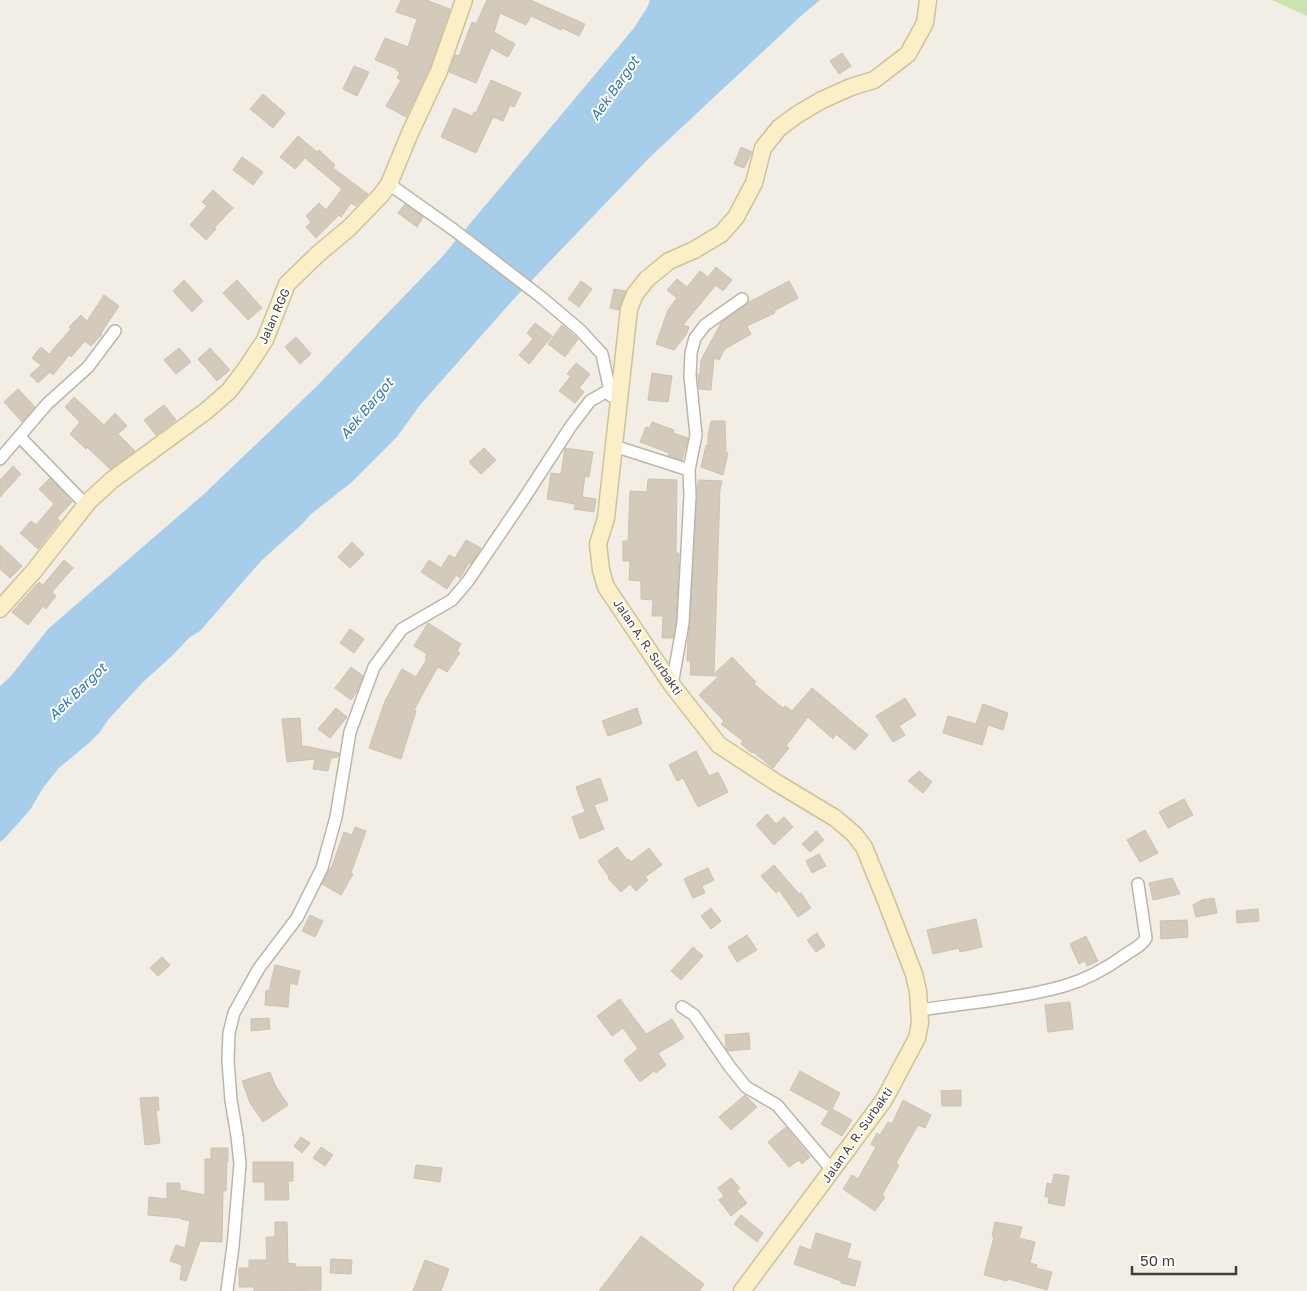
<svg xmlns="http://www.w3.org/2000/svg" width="1307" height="1291" viewBox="0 0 1307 1291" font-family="'Golos Text',sans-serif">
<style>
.green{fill:#cce4b1}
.water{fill:#a6ceeb}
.building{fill:#d3cabc;stroke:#cdc2b0}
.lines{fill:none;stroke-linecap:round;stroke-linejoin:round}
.street-casing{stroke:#bcb6a9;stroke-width:14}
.secondary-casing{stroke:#cfc198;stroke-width:19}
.street{stroke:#fff;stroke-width:11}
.secondary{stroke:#fbefc7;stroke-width:16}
.labels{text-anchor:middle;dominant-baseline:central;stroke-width:4;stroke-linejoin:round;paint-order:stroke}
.street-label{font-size:12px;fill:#443f36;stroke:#fff}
.water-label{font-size:14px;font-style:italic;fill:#3677a8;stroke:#fff}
</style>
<rect width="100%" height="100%" fill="#f2eee6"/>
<!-- green -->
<path class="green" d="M1272,0H1307V16Z"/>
<!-- water -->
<path class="water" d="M650,0H820L801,16L649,158L511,302L420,405L397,437L352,482L310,515L302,524L262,560L200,631L189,638L172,656L142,683L108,720L100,732L90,742L59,768L43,788L30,810L4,839L0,842V686L11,676L48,629L204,494L316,387L442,257L634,28L648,6Z"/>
<!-- building -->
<path class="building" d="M401,0H426L450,9L430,67L406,117L386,106L401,80L397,78L400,72L396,70L397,69L375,60L385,38L408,47L417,19L396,12Z
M487,0H530L585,24L579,36L562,28L561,30L531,16L526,25L500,13L494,32L515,44L508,57L491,48L476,83L449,72L455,55L459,56L472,22L476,24Z
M842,53L851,66L839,74L830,61Z
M354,66L369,72L357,96L343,89Z
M491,80L521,93L514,107L510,105L503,121L493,117L476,153L441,137L454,108L472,116L474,112L476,113Z
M263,94L285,113L273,128L250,109Z
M298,136L317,152L319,150L335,165L333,168L368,194L356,206L351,203L341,217L339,215L316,238L306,227L311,222L306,216L319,203L326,210L342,189L305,158L295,169L280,157Z
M741,147L752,152L744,168L734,164Z
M242,157L263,172L253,185L233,170Z
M213,190L233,208L214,228L216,229L206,240L190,225L207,206L202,202Z
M405,204L423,217L417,227L398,213Z
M716,267L732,280L723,291L716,285L706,297L683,325L689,327L686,335L674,350L656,344L668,310L677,298L667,290L677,279L687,287L700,271L708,277Z
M184,280L203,301L192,312L173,291Z
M237,280L262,308L248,320L223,293Z
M581,281L592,289L579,307L568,299Z
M789,281L798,298L774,311L775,313L747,326L751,334L725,349L719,360L714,358L711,390L699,389L698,374H700L701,360L721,323L749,302Z
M614,289L626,291L619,310L610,308Z
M104,295L119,306L101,333L102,334L91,346L85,341L71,357L69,355L53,375L50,372L38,383L30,375L41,365L32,358L41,347L49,354L71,329L69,327L81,315L87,321Z
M535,323L552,336L529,364L519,355L533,339L527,333Z
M562,325L578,339L565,357L548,344Z
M296,337L311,354L300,364L285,347Z
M179,348L191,362L176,374L164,360Z
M210,348L230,370L217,381L198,359Z
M576,363L590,374L579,388L584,392L575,403L559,391L571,376L567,374Z
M652,373L672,376L668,402L648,400Z
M18,389L35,407L22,422L4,402Z
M74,397L104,425L115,413L127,426L118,434L135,451L110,469L87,447L86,449L70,434L80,422L65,407Z
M164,405L176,420L156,435L144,420Z
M711,421H725L726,453H728L723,475L701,467L706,445L708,446V435Z
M652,422L674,430L673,433L688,438L682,460L668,455L669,453L640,442L646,427L650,428Z
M484,448L496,460L481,474L469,462Z
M565,448L593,452L589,477L585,476L582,497L596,499L594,512L574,509L575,504L547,499L551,473L561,474Z
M13,466L21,474L0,497V480Z
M50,478L72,502L57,518L60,521L38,549L20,533L31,521L36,525L54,504L39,489Z
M648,479L677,480L676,553H679L676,622L673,638H662L663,616H652L653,600L641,599V581L629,580L630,561H623V541H628L630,491L647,492Z
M699,480L722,481L720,490L714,674L732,657L756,682L754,684L783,708L785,706L792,711L812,688L868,735L855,750L836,734L833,739L808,717L786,746L789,748L773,768L753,752L752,753L741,744L743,741L721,724L724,721L699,695L719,676L690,675L691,661H687L688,639L690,623L697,487Z
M466,540L481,548L471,564L469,563L460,578L456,575L447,589L421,572L429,560L441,568L449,555L455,558Z
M352,542L364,554L350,568L338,557Z
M0,545L22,566L10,578L0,569Z
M64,560L73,568L52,592L56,596L46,609L43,606L28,625L12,612L39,582L43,585Z
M428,623L461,644L457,651L460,653L447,672L438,667L432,677L414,710L416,711L401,759L369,748L385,701L402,669L416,677L427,659L425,658L427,654L414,646Z
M350,629L364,639L354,653L340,643Z
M351,667L363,676L356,693L351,700L335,688Z
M905,698L916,715L899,726L905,735L893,742L876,716Z
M983,704L1008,713L1003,730L988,725L982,745L943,733L948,716L976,724Z
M336,708L347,717L330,738L318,729Z
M637,708L642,724L608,736L602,721Z
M300,718L302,748L304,746L339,753L338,757L331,758L328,771L313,769L315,759L287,762L282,719Z
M696,751L709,776L718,772L728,792L698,807L683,778L677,781L669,765Z
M919,771L932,782L923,793L908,781Z
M600,778L608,800L594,805L604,829L580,839L572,817L585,812L576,787Z
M1184,799L1193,815L1168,828L1159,812Z
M767,814L776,824L784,817L793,827L774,845L756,825Z
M355,827L366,831L351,873L353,874L341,895L322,884L330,868L331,869L344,832L352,835Z
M1145,830L1158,853L1140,862L1127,840Z
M816,831L824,840L810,852L802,844Z
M617,847L627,860L629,859L631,862L649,848L662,865L645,877L648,880L636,891L630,884L621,892L608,878L609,877L598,861Z
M819,854L826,866L812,873L806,861Z
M774,865L799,894L801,893L811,908L798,917L779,890L776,893L761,876Z
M708,868L714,880L702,886L705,893L693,898L684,879Z
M1172,878L1180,894L1153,900L1149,883Z
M1214,898L1217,913L1196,917L1193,905L1202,900Z
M711,908L721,921L711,929L701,916Z
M1258,909L1259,921L1237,923L1236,911Z
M310,915L323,921L315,937L302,931Z
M976,919L982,947L960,952L959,948L933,954L927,930Z
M1187,920L1188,937L1161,939L1160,921Z
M817,933L825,946L816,952L807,940Z
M747,935L757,950L737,962L728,947Z
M1086,936L1098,961L1087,966L1085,961L1079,964L1070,944Z
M693,947L703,956L681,980L671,971Z
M162,957L170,965L158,976L150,968Z
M275,965L300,971L297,985L290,983L288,1007L265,1005L266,990L269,991Z
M620,999L646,1034L672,1019L684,1038L658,1053L666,1065L656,1073L654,1071L640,1082L624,1060L638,1049L623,1028L612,1036L597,1016Z
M1070,1002L1073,1029L1048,1032L1045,1005Z
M269,1018L270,1029L251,1031V1019Z
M749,1033L750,1049L728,1051L726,1048L725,1035Z
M800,1071L840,1093L832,1109L852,1120L842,1136L821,1124L829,1111L790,1090Z
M270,1072L275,1085L288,1105L263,1122L250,1103L242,1081Z
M961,1090V1106H942L941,1091Z
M745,1095L757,1107L731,1130L719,1117Z
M158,1097L159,1110L156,1111L160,1143L145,1145L140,1098Z
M903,1100L931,1115L925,1128L918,1125L896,1163L899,1165L882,1195L885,1197L875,1211L843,1189L852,1175L858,1179L876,1147L871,1144L877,1133L880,1135L888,1122L892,1124Z
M786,1127L810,1157L802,1164L799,1160L789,1167L768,1142Z
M301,1137L310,1143L302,1153L294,1146Z
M321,1147L333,1155L325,1166L313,1158Z
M211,1148H228V1161H227L226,1191H223L222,1242L200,1241L186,1281L180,1279L182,1265L170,1261L176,1245L185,1248L190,1221L181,1219V1218L148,1215L149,1197L167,1199V1183H180V1190L205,1195V1159H211Z
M253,1162H293V1181H288L289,1200H265V1182H253Z
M416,1165L442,1168L440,1182L414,1178Z
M1054,1174L1069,1176L1064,1206L1048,1203L1049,1197H1045L1047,1183L1052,1184Z
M731,1178L740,1188L737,1191L747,1203L731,1216L719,1200L724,1196L718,1188Z
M741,1215L763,1233L757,1242L734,1224Z
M275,1222H287L288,1263L296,1264L295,1267H321V1290L254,1291V1287H239V1268H249V1260H267L266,1237H275Z
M995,1222L1022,1227L1019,1238L1035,1242L1030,1263L1037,1265L1036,1268L1052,1272L1047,1290L1008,1279L1007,1281L984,1275L994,1237L992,1236Z
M816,1233L851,1244L847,1258L861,1262L855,1286L841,1283V1281L794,1264L800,1246L811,1250Z
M641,1236L704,1284L699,1291H599Z
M331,1259L352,1260L351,1274L330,1273Z
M425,1260L449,1269L441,1291H413Z"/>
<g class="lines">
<defs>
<path id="street" d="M389,184L454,230L541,297L580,330L602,354L611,396
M20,437L86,505
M614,446L689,470
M0,459L47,404L88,367L115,331
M672,685L683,623L690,496L689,470L696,435L690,376L691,353L695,338L705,325L742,299
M682,1007L694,1015L730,1067L746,1087L777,1105L832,1170
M920,1010C968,1003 1017,999 1064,986C1085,980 1107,968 1125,955C1132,950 1142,946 1146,938L1138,884
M227,1291L233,1246L240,1164L237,1136L231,1100L228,1061L229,1033L234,1013L259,968L297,918L322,868L336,817L350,732L374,667L402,629L452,600L468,581L523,500L571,426L590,401L609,390"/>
<path id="secondary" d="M0,609L34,571L89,501L112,480L206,411L229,391L245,370L265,340L287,284L318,254L349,228L381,195L389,184L410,133L439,71L464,0
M742,1291L884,1100L917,1038L920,1023L918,991L914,974L886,901L864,847L854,834L835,818L777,783L719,745L672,685L606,587L601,570L598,544L606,518L629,309L635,294L647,279L669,261L694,250L721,234L736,217L754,183L763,148L779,128L798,114L822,100L851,87L874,80L908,54L925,23L928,0"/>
</defs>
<!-- street casing -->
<use href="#street" class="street-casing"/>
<!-- secondary casing -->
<use href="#secondary" class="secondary-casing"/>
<!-- street -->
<use href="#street" class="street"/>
<!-- secondary -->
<use href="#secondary" class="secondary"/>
</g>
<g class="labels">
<!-- street labels -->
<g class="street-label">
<text transform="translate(274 316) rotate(-66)">Jalan RGG</text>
<text transform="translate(648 647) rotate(56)">Jalan A. R. Surbakti</text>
<text transform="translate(857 1135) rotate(-55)">Jalan A. R. Surbakti</text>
</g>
<!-- water labels -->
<g class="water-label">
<text transform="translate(614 88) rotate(-55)">Aek Bargot</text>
<text transform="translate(366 408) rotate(-50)">Aek Bargot</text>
<text transform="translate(77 691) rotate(-44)">Aek Bargot</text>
</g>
</g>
<!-- scale -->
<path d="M1132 1266v8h104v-8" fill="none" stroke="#443f36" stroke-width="2.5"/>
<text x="1140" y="1266" font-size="15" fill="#443f36" stroke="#ffffff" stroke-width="4" paint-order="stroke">50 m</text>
</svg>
